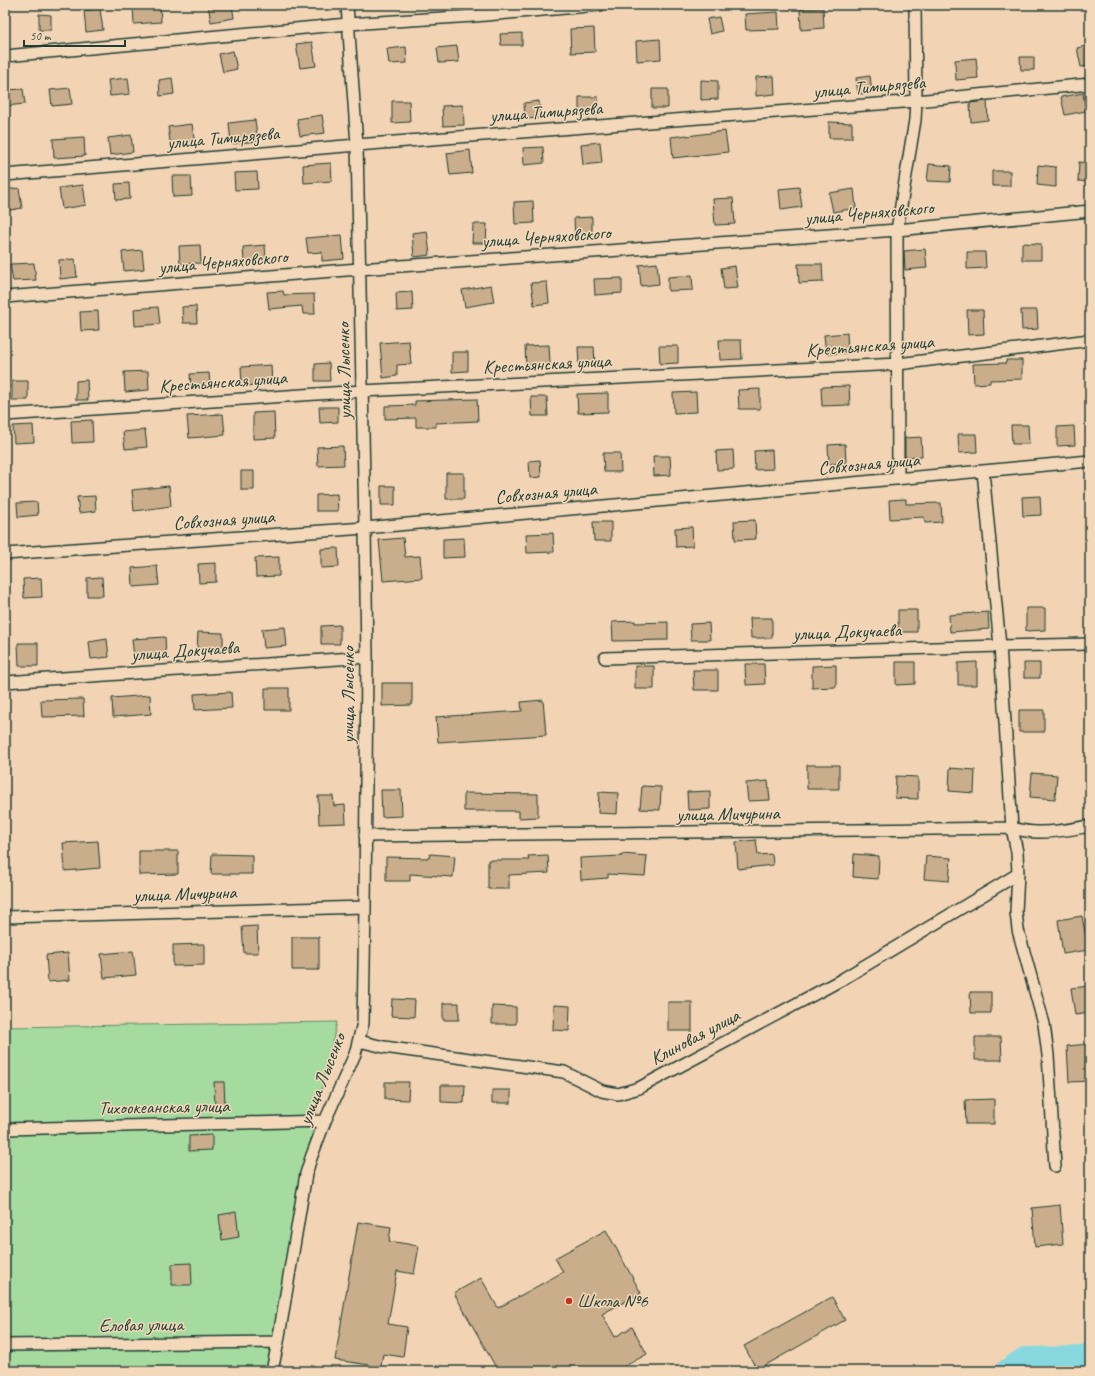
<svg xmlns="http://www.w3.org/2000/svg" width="1095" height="1376" viewBox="0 0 1095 1376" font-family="Caveat,sans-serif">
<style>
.green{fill:#a5db9f;stroke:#628c6a}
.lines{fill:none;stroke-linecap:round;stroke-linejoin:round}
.river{stroke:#87d8de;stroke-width:24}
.building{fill:#caae8b;stroke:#1f3d34}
.street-casing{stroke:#1f3d34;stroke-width:14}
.street{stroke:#f4d8ba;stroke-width:11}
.poi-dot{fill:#c8321e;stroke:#f4d8ba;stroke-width:1.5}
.labels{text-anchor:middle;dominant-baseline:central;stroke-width:3;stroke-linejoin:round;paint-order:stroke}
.street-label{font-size:19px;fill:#1f3d34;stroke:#f4d8ba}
.poi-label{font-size:19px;fill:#1f3d34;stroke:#f4d8ba;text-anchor:start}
</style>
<rect width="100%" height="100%" fill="#f2d4b4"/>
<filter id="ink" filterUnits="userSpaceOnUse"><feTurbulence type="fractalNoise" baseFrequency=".025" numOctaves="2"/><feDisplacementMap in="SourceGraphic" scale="8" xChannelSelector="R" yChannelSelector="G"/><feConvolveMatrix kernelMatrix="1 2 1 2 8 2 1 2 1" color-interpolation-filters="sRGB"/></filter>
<g filter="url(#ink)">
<!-- green -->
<path class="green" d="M337,1022L314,1122L270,1371H5V1027Z"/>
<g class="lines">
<!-- river -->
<path class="river" d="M1007,1371L1025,1359L1083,1358L1090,1354"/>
</g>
<!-- building -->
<path class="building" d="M133,5H160L161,22L134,24Z
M208,5H232L234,18L211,22Z
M823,8L824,28L801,30L800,9Z
M100,9L103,30L86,32L84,11Z
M778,12L779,29L746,30L745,14Z
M39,14L51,15V30H39Z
M719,17L722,31L710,34L707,19Z
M594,28L595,52L571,53L570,29Z
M522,33V45H501L500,34Z
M660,39L661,59L637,61L636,41Z
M312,42L316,66L300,68L296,44Z
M1090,45V66L1081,67L1077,48Z
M457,46L459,62L439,63L437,48Z
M406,47L407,63L389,64L387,49Z
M233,51L237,69L223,72L219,54Z
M1020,57H1034V70H1021Z
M976,58L978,78L956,80L955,60Z
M774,76L775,94L756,96V77Z
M870,76L872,93L858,94L856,78Z
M128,78L130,94L110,96L108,80Z
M172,78L174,94L160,96L159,80Z
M701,80L718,81V99L701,100Z
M70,88L72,104L52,106L50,90Z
M23,89L25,104L5,106V90Z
M652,89H668V108H652Z
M1083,93L1086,111L1065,115L1061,97Z
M579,97H598V115H579Z
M392,101H409L410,122L392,123Z
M539,101L540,118L525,119L524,103Z
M987,101L988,120L971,122L970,103Z
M463,105L464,125L443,126L442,106Z
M322,115L325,133L300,136L297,119Z
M255,120L258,141L231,144L229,123Z
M829,122L852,123V138H829Z
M192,124L195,145L171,148L168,127Z
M725,131L728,152L673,158L671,137L687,135V136Z
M131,135L133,152L110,155L108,138Z
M84,137L85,156L54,158L53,139Z
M600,142L602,163L583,165L581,144Z
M543,147L544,163L524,165L523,148Z
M470,150L472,173L450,175L447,153Z
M1079,162L1090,163V182L1078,181Z
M331,163L332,181L304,183L303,165Z
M929,164L951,166L950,182L927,181Z
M1038,165L1056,167V187L1037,185Z
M992,171H1010V186H992Z
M257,172L258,189L235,190L234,173Z
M172,176H191L192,196L173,197Z
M129,183L130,199L116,200L115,184Z
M83,185L86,205L62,209L59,188Z
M799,187L802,207L781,210L779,189Z
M19,188L22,208L5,211V190Z
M854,189L856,208L833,212L829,193Z
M733,198L735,224L715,225L713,199Z
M533,201L534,223L515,224L514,202Z
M592,217V238L575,239L574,218Z
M473,224H487L486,243H472Z
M427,231L430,255L414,257L412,233Z
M342,235L344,259L322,261V252L308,253L306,238Z
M1022,243L1041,244V260H1022Z
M200,245L201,263L180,264L179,246Z
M265,245L266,259L244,261L243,247Z
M925,249L927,268L905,270L904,251Z
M142,250L144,269L124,271L122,252Z
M967,252H985L986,268L967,269Z
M75,259L77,277L60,279L59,260Z
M34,263L36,280L13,281L10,264Z
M657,263L659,284L641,286L639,265Z
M798,264H822L823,282L799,283Z
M735,266L738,288L724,289L721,268Z
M692,275L693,290L668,291V277Z
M622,278V293L595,295L594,279Z
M547,282L549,303L534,305L531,283Z
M491,285L494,302L465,307L462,290Z
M283,291L284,295L314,294L315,314H303L302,306L269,309L267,292Z
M412,292L413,310L397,311L396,293Z
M196,306L197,323H183L182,307Z
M158,307L160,324L135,326L134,309Z
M967,310H983L984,334L968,335Z
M1021,310H1037L1038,329L1022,330Z
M98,311L99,330L81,331L80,312Z
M847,333L848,353L826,354L824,335Z
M719,340H741L742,359L720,360Z
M409,341L411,364L397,365V376L383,378L380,343Z
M549,345L550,364L526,366L525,346Z
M659,346H678V363L660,364Z
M578,347H594L595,366H579Z
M452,352H468V371L452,372Z
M1006,360H1022V379L990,380V383L974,384L973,364L1006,363Z
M329,363L330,381H315V364Z
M271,365L272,384L242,386L241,367Z
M148,371L149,390L125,392L124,372Z
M209,373L210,386L191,387L190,374Z
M87,380L88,400H76V381Z
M12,381H28V400H12Z
M849,386L850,405L822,406L821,387Z
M760,389V409H739L738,390Z
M696,392L697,412L674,413L673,393Z
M608,393V412L578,413L577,394Z
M531,397H547L548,416H532Z
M477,399L478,421L436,423V427H416V418L385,419V406L415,405V401Z
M319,407H338V422L320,423Z
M274,412L275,438L253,439V413Z
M223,414L225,435L189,438L187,416Z
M92,420L93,442L72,443L71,421Z
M33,425L34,442L14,443L13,426Z
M1011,425H1028L1029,444H1012Z
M1074,426L1075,445L1057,446V427Z
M145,430L147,447L125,449L123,432Z
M958,434H976L977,452L959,453Z
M921,437L922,456L905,457V438Z
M845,444L846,463L829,464L828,445Z
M343,446L344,465L318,466L317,447Z
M733,450L734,469L717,470L716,451Z
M772,450L773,469L755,470L754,451Z
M603,453H620L621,472H604Z
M653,456H670L671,475L654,476Z
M540,460L541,477L530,478L529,461Z
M241,471H254V490H241Z
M446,473H464V499H446Z
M169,486L171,506L134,511L132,490Z
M381,486H395V505H381Z
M337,494L338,511H316V495Z
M95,496L96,511L79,513L77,497Z
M1040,496L1041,515L1023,516L1022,497Z
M906,499V504L941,503L942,522L925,523L924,517L890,519L889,500Z
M37,502L38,515L18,517L17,503Z
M755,520L756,539L735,540L734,521Z
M593,522H611V541H594Z
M692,527L693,546L676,547L675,528Z
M553,533L554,552L527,553L526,534Z
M403,538L405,557L420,556L422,578L383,581L379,540Z
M464,538L465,557L443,558V539Z
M338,548L339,567L321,568V549Z
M279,557V576L256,577L255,558Z
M216,563V582L199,583L198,564Z
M157,566L159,585L133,587L132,568Z
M102,577L103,596H87V578Z
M41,578L42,597L24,598L23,579Z
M1026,608H1045V630L1026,631Z
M898,610H917V632H898Z
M988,612L989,629L950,632L949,615Z
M750,618H772V638H751Z
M635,621V623L668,622V640L613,641L612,622Z
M709,623L710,640H691L690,624Z
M340,625V644H321V626Z
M285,627L287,646L264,648L262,629Z
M198,632L223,633V650H197Z
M165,637L166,657L134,658L132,639Z
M107,639L109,657L91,659L89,642Z
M18,643H38V666H19Z
M896,662H915V684L896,685Z
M977,662V685H958V663Z
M1024,663H1040V678H1024Z
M745,664H764L765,684L746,685Z
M836,665V687L812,688V666Z
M635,666H654V689H635Z
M693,670H718V690H694Z
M382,683H412V705L382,706Z
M265,688H289V710H265Z
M231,692L232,708L195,710L194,694Z
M150,695L151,714L113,717L112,698Z
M83,699L84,716L42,717L41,700Z
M543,700L546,735L438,742L436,717L522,711L521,702Z
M1019,710H1044V732H1019Z
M807,765H839V789H807Z
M950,768L975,770L974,793L949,791Z
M1032,773L1057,775L1055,799L1030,797Z
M896,776L918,777V799L895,798Z
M768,781L770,800L748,801L746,783Z
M642,786L661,787L660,810L640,809Z
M381,790H401L402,816L382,817Z
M710,791V809L688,810L687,792Z
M599,792L618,793L617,814L598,813Z
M464,793L538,794V817L519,818V811H464Z
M318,796H333L334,806L345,805L346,823L319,824Z
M756,840L758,855L772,854L773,865L738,869L736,842Z
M98,841L100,868L65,871L63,843Z
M139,851H178V874L139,875Z
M212,854L252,855V874H211Z
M430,854L455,856L453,877L410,874V881H386V857L429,858Z
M622,854L647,856L645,876L608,874V878L581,880L580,858L622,856Z
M854,854L879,856L878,879L853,877Z
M548,855L549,873L509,875V889H488V860H529L528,856Z
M926,856L951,858L949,881L924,879Z
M1082,916L1088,950L1063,954L1058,920Z
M257,926L258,953H244L242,927Z
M292,937H319V970H292Z
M204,944V965L173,966V945Z
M133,951L136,975L104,978L101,954Z
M68,953L70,980L48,982L46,955Z
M1090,986V1013L1075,1015L1071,988Z
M970,992H991V1013H971Z
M392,999L415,1000L414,1017L391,1016Z
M668,1002H692V1031H668Z
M443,1003H459V1020H443Z
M554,1005L570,1006L569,1031L553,1030Z
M492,1006L516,1007V1024H492Z
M975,1037H1001L1002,1060H975Z
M1090,1044V1081L1069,1082L1067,1046Z
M214,1082H224L225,1107H215Z
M385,1082H409L408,1100L385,1099Z
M441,1085H465L464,1103L441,1102Z
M492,1090H511V1103H492Z
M994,1099V1124H966L965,1100Z
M212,1135V1150L189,1151V1136Z
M1060,1205L1063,1244L1035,1247L1032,1208Z
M236,1212L239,1237L222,1240L219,1215Z
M358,1222L391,1227L389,1241L419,1246L414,1274L397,1271L388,1324L407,1327L403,1357L383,1354L380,1371H369L370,1365L335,1360Z
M606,1230L641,1293L602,1314L615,1337L632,1327L647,1354L616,1371H498L454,1293L481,1278L498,1308L563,1272L555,1258Z
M191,1263L192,1285H172V1264Z
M832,1297L845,1320L757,1370L744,1346Z"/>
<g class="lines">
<defs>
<path id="street" d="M5,56L348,24L474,16L600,5
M5,175L357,145L916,101L1090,84
M5,297L359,269L897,230L1090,211
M5,415L362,391L898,364L1090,340
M983,471L1000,646L1012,828L1017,852L1018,874L1016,912L1018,930L1044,1024L1048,1055L1055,1166
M898,479L897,230L915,120L916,101L915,5
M5,554L365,528L1090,461
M605,658L1000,646L1090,644
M5,682L367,657
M365,836L1012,828C1020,830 1029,832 1037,832C1055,833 1072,829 1090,826
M5,917L365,907
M359,1041L384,1047L564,1072L602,1091L618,1094L639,1088L841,980L1018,874
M5,1129L325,1121
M5,1345L278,1342
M272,1371L278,1342L306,1174L311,1158L325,1121L355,1054L363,1023L365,907L367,657L365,528L357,145L347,5"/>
</defs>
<!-- street casing -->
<use href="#street" class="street-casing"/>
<!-- street -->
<use href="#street" class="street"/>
</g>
</g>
<!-- markers -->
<circle class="poi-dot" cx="569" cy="1301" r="4"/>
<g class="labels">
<!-- street labels -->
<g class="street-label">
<text transform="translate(869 87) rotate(-5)">улица Тимирязева</text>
<text transform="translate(546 112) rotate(-4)">улица Тимирязева</text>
<text transform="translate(223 138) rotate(-5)">улица Тимирязева</text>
<text transform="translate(869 213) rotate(-5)">улица Черняховского</text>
<text transform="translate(546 237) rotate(-4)">улица Черняховского</text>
<text transform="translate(223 262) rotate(-5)">улица Черняховского</text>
<text transform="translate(870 346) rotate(-4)">Крестьянская улица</text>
<text transform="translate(547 364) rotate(-3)">Крестьянская улица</text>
<text transform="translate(344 371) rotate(-91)">улица Лысенко</text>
<text transform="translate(223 382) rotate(-4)">Крестьянская улица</text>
<text transform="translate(869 464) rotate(-5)">Совхозная улица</text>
<text transform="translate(546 493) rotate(-5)">Совхозная улица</text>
<text transform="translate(224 520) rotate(-4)">Совхозная улица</text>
<text transform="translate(847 632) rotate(-2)">улица Докучаева</text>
<text transform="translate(185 651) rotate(-4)">улица Докучаева</text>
<text transform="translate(348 695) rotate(-90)">улица Лысенко</text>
<text transform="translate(728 814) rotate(-1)">улица Мичурина</text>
<text transform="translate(185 894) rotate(-2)">улица Мичурина</text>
<text transform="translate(695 1037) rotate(-28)">Клиновая улица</text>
<text transform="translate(322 1079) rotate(-68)">улица Лысенко</text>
<text transform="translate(164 1107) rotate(-1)">Тихоокеанская улица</text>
<text transform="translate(141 1325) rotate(-1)">Еловая улица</text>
</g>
<!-- poi labels -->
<g class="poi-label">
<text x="577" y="1301">Школа №6</text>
</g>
</g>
<!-- margin -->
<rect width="1095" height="1376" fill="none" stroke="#f4d8ba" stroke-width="20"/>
<rect x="10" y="10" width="1075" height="1356" fill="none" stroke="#1f3d34" stroke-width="1.5" filter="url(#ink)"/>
<!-- scale -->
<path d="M24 40v6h101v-6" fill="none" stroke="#1f3d34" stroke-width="2"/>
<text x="30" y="40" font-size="12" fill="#1f3d34" stroke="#f4d8ba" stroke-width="3" paint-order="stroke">50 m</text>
</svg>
